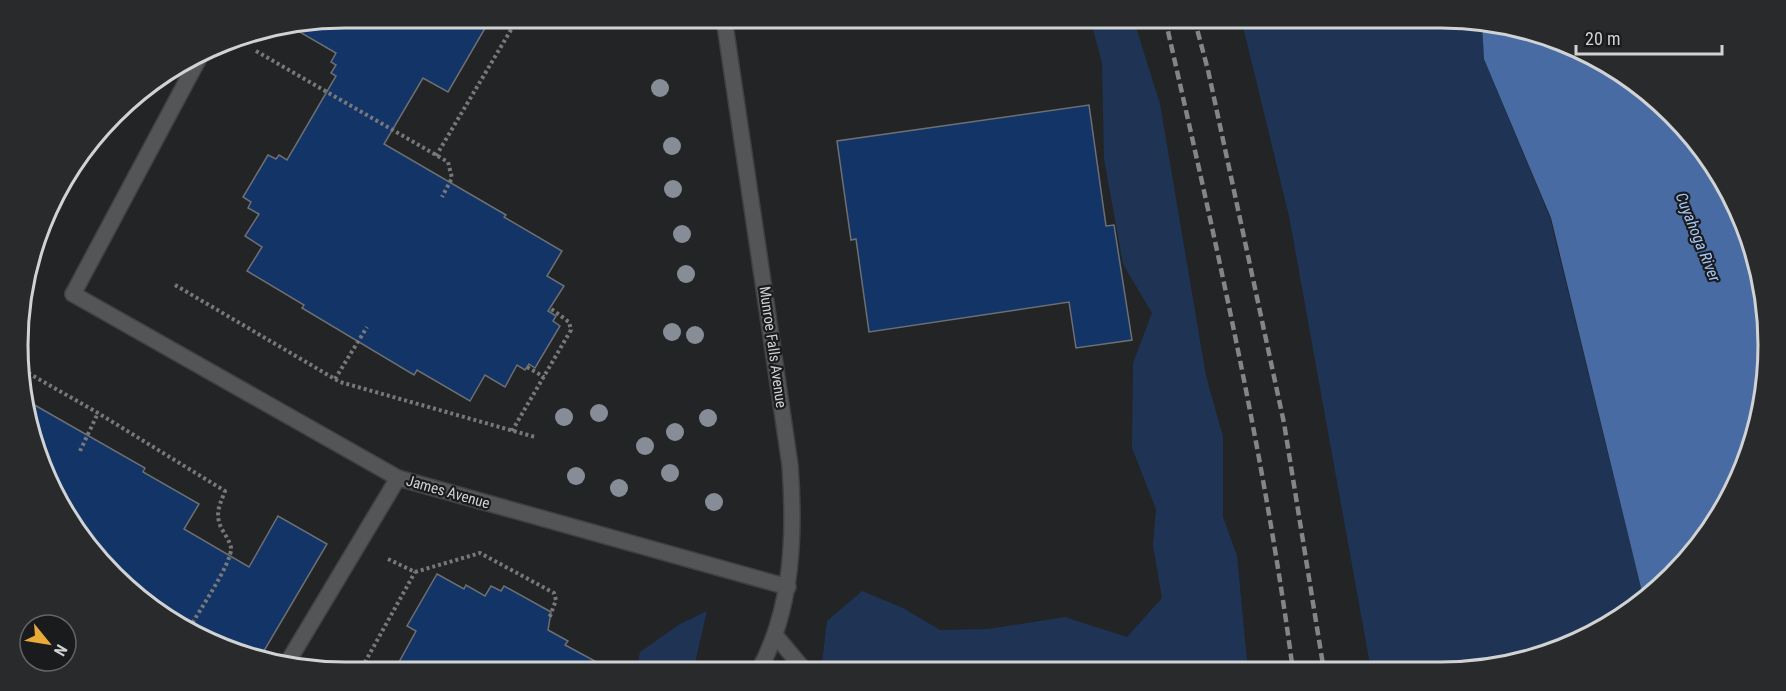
<svg xmlns="http://www.w3.org/2000/svg" width="1786" height="691" viewBox="0 0 1786 691" font-family="'Roboto Condensed',sans-serif">
<style>
.green{fill:#1f3455}
.water{fill:#486ba3}
.building{fill:#133466;stroke:#6d6f72;stroke-width:1.5}
.lines{fill:none;stroke-linecap:round;stroke-linejoin:round}
.lane-casing{stroke:#3f4042;stroke-width:18}
.street-casing{stroke:#3f4042;stroke-width:18}
.secondary-casing{stroke:#3f4042;stroke-width:18}
.path{stroke:#77787a;stroke-width:4;stroke-dasharray:3 3;stroke-linecap:butt}
.lane{stroke:#535557;stroke-width:15}
.street{stroke:#535557;stroke-width:15}
.secondary{stroke:#535557;stroke-width:15}
.rail{stroke:#838587;stroke-width:4.5;stroke-dasharray:9 4.5;stroke-linecap:butt}
.tree{fill:#868d97}
.labels{text-anchor:middle;dominant-baseline:central;stroke-width:4.5;stroke-linejoin:round;paint-order:stroke}
.street-label{font-size:15px;fill:#d1d2d4;stroke:#191b1d}
.water-label{font-size:16px;font-style:italic;fill:#a6c5f5;stroke:#191b1d}
.rim{fill:none;stroke:#d1d2d4;stroke-width:3}
</style>
<rect width="100%" height="100%" fill="#222426"/>
<!-- green -->
<path class="green" d="M1090,18H1133L1160,104L1206,376L1223,437V517L1237,556L1248,671L836,672L822,663L827,621L862,591L903,608L940,630L988,629L1065,617L1127,637L1162,598L1153,545L1156,509L1132,448L1133,363L1152,313L1123,264L1104,159L1102,63Z
M1241,18H1440L1482,24L1484,59L1550,218L1644,600L1585,639L1484,670H1371L1289,216Z
M707,611L693,672H636L640,652L680,624Z"/>
<!-- water -->
<path class="water" d="M1482,24L1526,29L1640,86L1724,182L1765,303L1757,431L1724,510L1657,591L1644,600L1551,218L1484,59Z"/>
<!-- building -->
<path class="building" d="M345,18H491L448,92L423,78L384,144L506,215L504,217L562,251L547,276L564,286L548,311L556,316L553,321L560,326L535,368L529,364L525,370L517,365L505,387L485,375L470,401L417,370L414,375L302,308L304,305L247,271L262,247L245,236L259,214L248,208L251,202L243,197L268,155L276,159L279,155L287,160L336,76L331,73L336,65L331,62L336,53L291,27Z
M1089,105L1106,226L1114,225L1132,340L1076,348L1069,302L869,332L856,239L851,240L837,141Z
M24,399L145,468L143,472L199,504L184,529L249,567L278,516L327,544L258,661L146,606L73,527L24,410Z
M437,574L464,589L466,585L485,596L491,586L501,591L504,586L551,612L548,630L568,641L565,645L615,672L393,673L416,631L407,626Z"/>
<g class="lines">
<defs>
<path id="lane" d="M73,294L198,60
M775,635L806,672
M286,665L398,478"/>
<path id="street" d="M73,294L398,478L788,587"/>
<path id="secondary" d="M724,18L790,465C795,535 793,609 758,672"/>
</defs>
<!-- lane casing -->
<use href="#lane" class="lane-casing"/>
<!-- street casing -->
<use href="#street" class="street-casing"/>
<!-- secondary casing -->
<use href="#secondary" class="secondary-casing"/>
<!-- path -->
<path class="path" d="M256,51L448,162L452,178L442,197
M436,156L518,18
M175,285L340,382L535,437
M527,367L544,377
M23,370L98,413L225,491C219,506 214,516 223,531C226,536 230,542 231,548C232,563 199,611 190,627
M335,379L367,327
M512,431L571,330L569,322L550,308
M80,451L98,413
M388,559L415,572L480,553L554,593L556,600L549,619
M359,673L415,572"/>
<!-- lane -->
<use href="#lane" class="lane"/>
<!-- street -->
<use href="#street" class="street"/>
<!-- secondary -->
<use href="#secondary" class="secondary"/>
<!-- rail -->
<path class="rail" d="M1165,18C1214,234 1264,451 1293,671
M1194,18L1208,70L1284,423L1324,671"/>
</g>
<!-- trees -->
<g class="tree">
<circle cx="660" cy="88" r="9"/>
<circle cx="672" cy="146" r="9"/>
<circle cx="673" cy="189" r="9"/>
<circle cx="682" cy="234" r="9"/>
<circle cx="686" cy="274" r="9"/>
<circle cx="672" cy="332" r="9"/>
<circle cx="695" cy="335" r="9"/>
<circle cx="599" cy="413" r="9"/>
<circle cx="564" cy="417" r="9"/>
<circle cx="708" cy="418" r="9"/>
<circle cx="675" cy="432" r="9"/>
<circle cx="645" cy="446" r="9"/>
<circle cx="670" cy="473" r="9"/>
<circle cx="576" cy="476" r="9"/>
<circle cx="619" cy="488" r="9"/>
<circle cx="714" cy="502" r="9"/>
</g>
<g class="labels">
<!-- street labels -->
<g class="street-label">
<text transform="translate(773 347) rotate(82)">Munroe Falls Avenue</text>
<text transform="translate(448 492) rotate(16)">James Avenue</text>
</g>
<!-- water labels -->
<g class="water-label">
<text transform="translate(1698 237) rotate(68)">Cuyahoga River</text>
</g>
</g>
<!-- crop -->
<path d="M0 0H1786V691H0ZM345 28H1441A317 317 0 0 1 1758 345V345A317 317 0 0 1 1441 662H345A317 317 0 0 1 28 345V345A317 317 0 0 1 345 28Z" fill="#282a2c" fill-rule="evenodd"/>
<path class="rim" d="M345 28H1441A317 317 0 0 1 1758 345V345A317 317 0 0 1 1441 662H345A317 317 0 0 1 28 345V345A317 317 0 0 1 345 28Z"/>
<!-- north arrow -->
<g transform="translate(48 643) rotate(120)"><circle r="28" fill="#191b1d" stroke="#636466" stroke-width="1.5"/>
<path d="M0-4.5L10 22L0 15L-10 22Z" fill="#e8ab37"/>
<text y="-9" font-size="16" font-weight="bold" text-anchor="middle" fill="#d1d2d4">N</text>
</g>
<!-- scale -->
<path d="M1576 45v9h146v-9" fill="none" stroke="#d1d2d4" stroke-width="3"/>
<text x="1585" y="45" font-size="18" fill="#d1d2d4" stroke="#191b1d" stroke-width="4.5" paint-order="stroke">20 m</text>
</svg>
